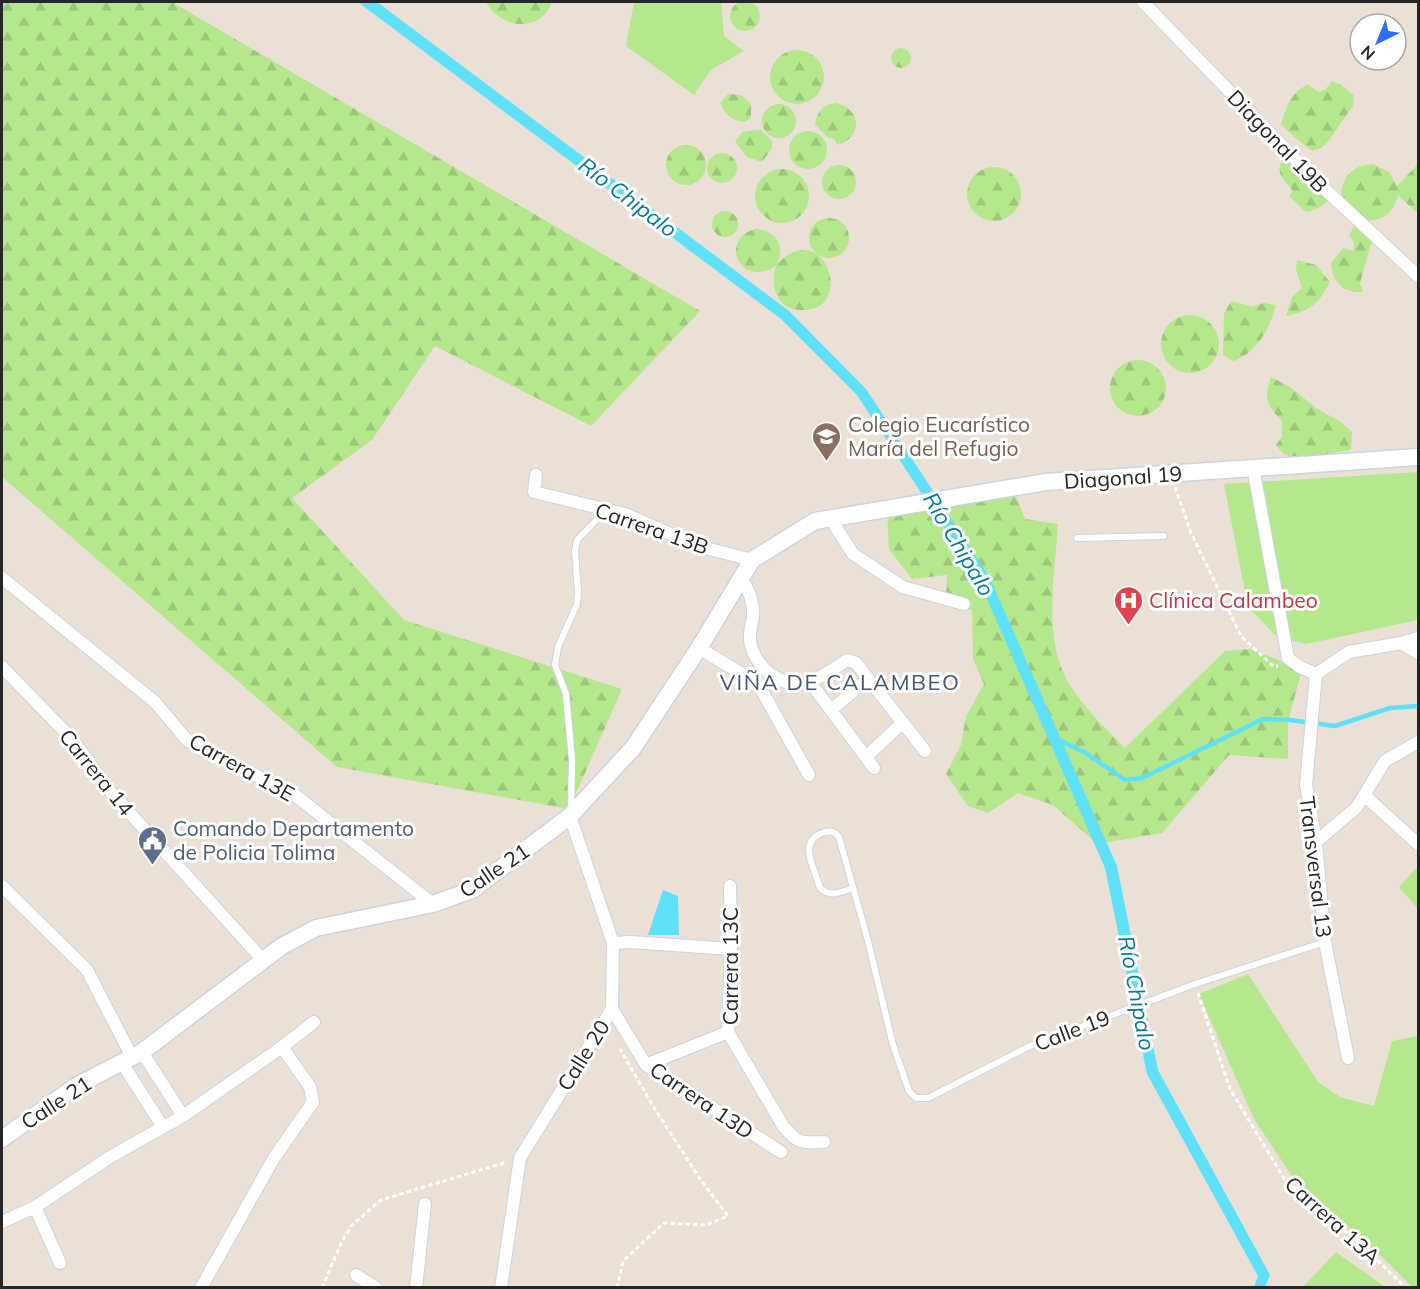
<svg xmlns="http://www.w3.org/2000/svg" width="1420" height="1289" viewBox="0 0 1420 1289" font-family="Mulish,sans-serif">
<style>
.grass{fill:#b5e78d}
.forest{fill:url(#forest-firs)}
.water{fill:#5ee0f8}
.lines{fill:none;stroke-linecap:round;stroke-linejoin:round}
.stream{stroke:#5ee0f8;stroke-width:4.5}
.lane-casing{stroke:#cbd2e2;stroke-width:8}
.street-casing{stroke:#cbd2e2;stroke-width:14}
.secondary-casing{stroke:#cbd2e2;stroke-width:19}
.path{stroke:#fff;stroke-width:3;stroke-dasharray:4.5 3;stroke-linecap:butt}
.lane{stroke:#fff;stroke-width:6}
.street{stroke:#fff;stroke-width:12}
.secondary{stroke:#fff;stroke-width:16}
.labels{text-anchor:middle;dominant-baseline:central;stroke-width:6;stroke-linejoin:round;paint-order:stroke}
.street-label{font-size:21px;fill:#262626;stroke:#fff}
.education-label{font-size:21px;fill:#785e54;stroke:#fff;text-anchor:start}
.health-label{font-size:21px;fill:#be3a42;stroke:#fff;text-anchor:start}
.service-label{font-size:21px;fill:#4e5e75;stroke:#fff;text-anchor:start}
.water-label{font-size:22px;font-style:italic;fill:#027a9f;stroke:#fff}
.neighbourhood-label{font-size:22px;letter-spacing:1.5px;fill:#44547a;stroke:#fff}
</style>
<defs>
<pattern id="forest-firs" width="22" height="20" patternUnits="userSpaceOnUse" patternTransform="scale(1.5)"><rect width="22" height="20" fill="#b5e78d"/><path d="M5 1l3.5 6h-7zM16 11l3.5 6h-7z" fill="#9cc67a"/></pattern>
</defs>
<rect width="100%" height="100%" fill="#ebe0d6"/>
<!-- grass -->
<path class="grass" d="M634,2H721L724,36L744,51L711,70L694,95L626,46Z
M1418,472V620L1306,644L1276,636L1248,607L1224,484Z
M1418,866V909L1399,887Z
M1248,974L1318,1082L1340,1097L1374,1106L1392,1041L1418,1036V1287H1412L1383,1258L1296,1182L1254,1119L1199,994Z
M1336,1252L1385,1287H1303Z"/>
<!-- forest -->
<path class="forest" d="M730 16a15 15 0 1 1 30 0a15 15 0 1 1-30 0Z
M2,2H172L700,311L591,426L435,346L372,440L292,498L404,620L622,689L569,809L337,767L2,477Z
M486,2H552C540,34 501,29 486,2Z
M891 58a10 10 0 1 1 20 0a10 10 0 1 1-20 0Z
M770 77a27 27 0 1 1 54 0a27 27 0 1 1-54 0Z
M1332,81L1343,86L1354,96L1353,106L1327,143L1321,148L1312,151L1297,139L1281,125C1285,109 1292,90 1308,85L1319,92L1325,90Z
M728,94L741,95L751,104V117L746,122C732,121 726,116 720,103Z
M837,103C862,110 863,138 837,145L835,140L827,137L815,124C817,111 824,104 837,103Z
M762 121a17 17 0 1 1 34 0a17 17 0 1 1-34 0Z
M1271,127L1334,188C1333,201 1318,210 1306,212L1289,196L1293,191C1283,178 1274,174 1284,157L1280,155L1270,145Z
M755,130H761L772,141V148L762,162L747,157L735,142L742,132Z
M789 150a19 19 0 1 1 38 0a19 19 0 1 1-38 0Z
M666 165a20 20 0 1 1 40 0a20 20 0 1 1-40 0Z
M707 168a15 15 0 1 1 30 0a15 15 0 1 1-30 0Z
M1373,164L1389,172L1397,186L1418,164V214L1398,195C1394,211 1385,220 1367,221L1341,198C1341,178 1352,165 1373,164Z
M822 182a17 17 0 1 1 34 0a17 17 0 1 1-34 0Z
M967 194a27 27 0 1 1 54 0a27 27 0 1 1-54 0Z
M755 196a27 27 0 1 1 54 0a27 27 0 1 1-54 0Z
M712 224a13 13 0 1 1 26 0a13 13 0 1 1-26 0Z
M809 238a20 20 0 1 1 40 0a20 20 0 1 1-40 0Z
M1356,223L1375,236L1370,247L1360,283L1363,292C1345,294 1332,282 1331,263L1343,248L1353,251L1354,243L1349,235Z
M755,229C776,230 786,246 777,264C826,214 857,314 800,310C776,309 770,286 776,266C740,289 718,240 755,229Z
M1297,260L1316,265L1330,282C1318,304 1311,311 1286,316L1292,297L1302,288L1296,270Z
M1231,301L1252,307L1264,303L1276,305C1270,328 1257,353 1233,361L1223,355L1224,314Z
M1161 344a29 29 0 1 1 58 0a29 29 0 1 1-58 0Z
M1110 388a28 28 0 1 1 56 0a28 28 0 1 1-56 0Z
M1271,377L1290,387L1316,408L1341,422L1352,432L1351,450C1337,452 1297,460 1286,455C1281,453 1279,448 1276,445L1282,437V421C1266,405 1264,398 1271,377Z
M1016,496L1025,519L1058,524C1055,571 1043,635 1066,678C1079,703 1105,728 1125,748L1225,651L1250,649L1302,669L1288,722V759L1229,755L1162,833L1097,844L1053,805L1018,793L988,813L968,806L946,774L961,745L966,716L984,684L973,659L972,610L945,605L947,575L912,579L889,549L887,510Z"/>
<!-- water -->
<path class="water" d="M358,2H377L789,311L866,389L989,576L1117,866L1158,1070L1270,1275L1265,1287H1254L1258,1276L1147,1074L1105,868L979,581L857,395L781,319Z
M663,890L678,896L679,935H648Z"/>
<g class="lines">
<!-- stream -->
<path class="stream" d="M1057,739L1084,752L1125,780L1142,778L1263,719L1290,720L1335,726L1390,708L1418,706"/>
<defs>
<path id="lane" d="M1077,538L1164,536
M571,809L572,760L566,694L555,665L558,647L577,604L578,592L575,551L577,540L605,511
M853,888C841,892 831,898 820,888C815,869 797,842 822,833C830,830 834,831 839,837L868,941L893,1045L909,1091L916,1098H928L1030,1046L1195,984L1325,942"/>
<path id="street" d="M1143,2L1316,181L1418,276
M1253,467L1288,658L1300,667L1316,674L1349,652L1401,643L1418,638
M536,475L534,492L625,514L698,546L752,560
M830,518L853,554L903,587L964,604
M2,578L155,702L187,740L204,751L291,792L433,904
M740,578C749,588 754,603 753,617C752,624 749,632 750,640C753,667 784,692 811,681C824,676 836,667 847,660L856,663L925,751
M1401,643L1418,653
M699,648L747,677L762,691L809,775
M2,667L73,740L109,790L262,959
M1316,674L1306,785L1316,842L1325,942L1348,1058
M810,682L874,768
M831,710L868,679
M866,757L902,723
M1364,795L1418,844
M1316,842L1357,807L1385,761L1418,742
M2,886L87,970L132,1057
M730,886L731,949L728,1032L783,1126C798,1144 802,1143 824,1142
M613,943L630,942L731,949
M612,1009L646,1065L781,1152
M142,1052L183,1116
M122,1063L163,1127
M646,1065L728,1032
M35,1207L60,1263
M2,1222L35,1207L110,1157L183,1116L282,1047L314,1022
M356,1275L376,1288
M201,1288L274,1158L313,1102L310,1087L282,1047
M416,1288L425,1204
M501,1288L520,1158L612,1009L613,943L570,816"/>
<path id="secondary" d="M2,1139L76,1086L142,1052L282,946L316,928L433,904L472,890L570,816L633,748L699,648L752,560L815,521L1046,482L1418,457"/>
</defs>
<!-- lane casing -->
<use href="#lane" class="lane-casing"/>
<!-- street casing -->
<use href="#street" class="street-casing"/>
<!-- secondary casing -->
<use href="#secondary" class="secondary-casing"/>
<!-- path -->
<path class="path" d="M1175,487L1191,533L1241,636L1273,666H1278
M1198,993L1230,1089L1285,1180L1364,1247L1406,1288
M322,1288L341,1243L352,1225L381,1200L507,1162
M617,1288L623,1261L664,1223L706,1225L728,1216L700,1179L653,1106L620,1049"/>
<!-- lane -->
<use href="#lane" class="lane"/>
<!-- street -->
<use href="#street" class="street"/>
<!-- secondary -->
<use href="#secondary" class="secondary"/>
</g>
<!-- icons -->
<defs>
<symbol id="school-pin" viewBox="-11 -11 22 30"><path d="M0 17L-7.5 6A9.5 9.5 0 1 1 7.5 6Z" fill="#8d6e63" stroke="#fff"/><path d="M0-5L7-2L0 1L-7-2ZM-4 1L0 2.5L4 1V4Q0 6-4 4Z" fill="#fff"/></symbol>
<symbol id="hospital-pin" viewBox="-11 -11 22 30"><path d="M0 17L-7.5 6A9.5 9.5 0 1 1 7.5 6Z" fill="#e0444e" stroke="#fff"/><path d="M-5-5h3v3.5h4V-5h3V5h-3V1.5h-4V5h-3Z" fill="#fff"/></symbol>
<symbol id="civic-pin" viewBox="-11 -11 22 30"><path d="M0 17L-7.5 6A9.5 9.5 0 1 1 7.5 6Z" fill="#5c6f8a" stroke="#fff"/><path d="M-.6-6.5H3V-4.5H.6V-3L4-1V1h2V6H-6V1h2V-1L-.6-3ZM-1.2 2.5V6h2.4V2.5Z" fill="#fff"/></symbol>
</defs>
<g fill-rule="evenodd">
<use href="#school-pin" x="810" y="420" width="33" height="45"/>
<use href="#hospital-pin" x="1112" y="584" width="33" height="45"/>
<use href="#civic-pin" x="136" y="824" width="33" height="45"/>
</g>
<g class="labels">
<!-- street labels -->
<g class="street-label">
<text transform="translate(1278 141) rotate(46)">Diagonal 19B</text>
<text transform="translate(1123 477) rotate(-4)">Diagonal 19</text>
<text transform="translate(652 528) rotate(19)">Carrera 13B</text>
<text transform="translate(242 767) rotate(29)">Carrera 13E</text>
<text transform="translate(97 772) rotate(51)">Carrera 14</text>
<text transform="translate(1316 867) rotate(83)">Transversal 13</text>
<text transform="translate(494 870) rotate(-34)">Calle 21</text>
<text transform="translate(730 966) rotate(-90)">Carrera 13C</text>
<text transform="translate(1072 1030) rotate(-21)">Calle 19</text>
<text transform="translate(583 1055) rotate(-58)">Calle 20</text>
<text transform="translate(702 1100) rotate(34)">Carrera 13D</text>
<text transform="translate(56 1102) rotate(-33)">Calle 21</text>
<text transform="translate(1333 1220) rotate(42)">Carrera 13A</text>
</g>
<!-- education labels -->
<g class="education-label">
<text x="848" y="424">Colegio Eucarístico<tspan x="848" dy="24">María del Refugio</tspan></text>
</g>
<!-- health labels -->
<g class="health-label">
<text x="1149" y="600">Clínica Calambeo</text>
</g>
<!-- service labels -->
<g class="service-label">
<text x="173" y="828">Comando Departamento<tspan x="173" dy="24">de Policia Tolima</tspan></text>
</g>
<!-- water labels -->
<g class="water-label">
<text transform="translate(628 197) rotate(37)">Río Chipalo</text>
<text transform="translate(959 544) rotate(59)">Río Chipalo</text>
<text transform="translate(1137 993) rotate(79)">Río Chipalo</text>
</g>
<!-- neighbourhood labels -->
<g class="neighbourhood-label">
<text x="840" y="682">VIÑA DE CALAMBEO</text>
</g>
</g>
<!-- border -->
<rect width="1420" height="1289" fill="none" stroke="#262626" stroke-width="6"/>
<!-- north arrow -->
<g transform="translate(1378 42) rotate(223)"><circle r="28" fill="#ffffff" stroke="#a8a8a8" stroke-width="1.5"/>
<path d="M0-4.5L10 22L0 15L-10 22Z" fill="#2f6cff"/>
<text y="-9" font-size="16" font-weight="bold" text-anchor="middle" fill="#262626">N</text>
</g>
</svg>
